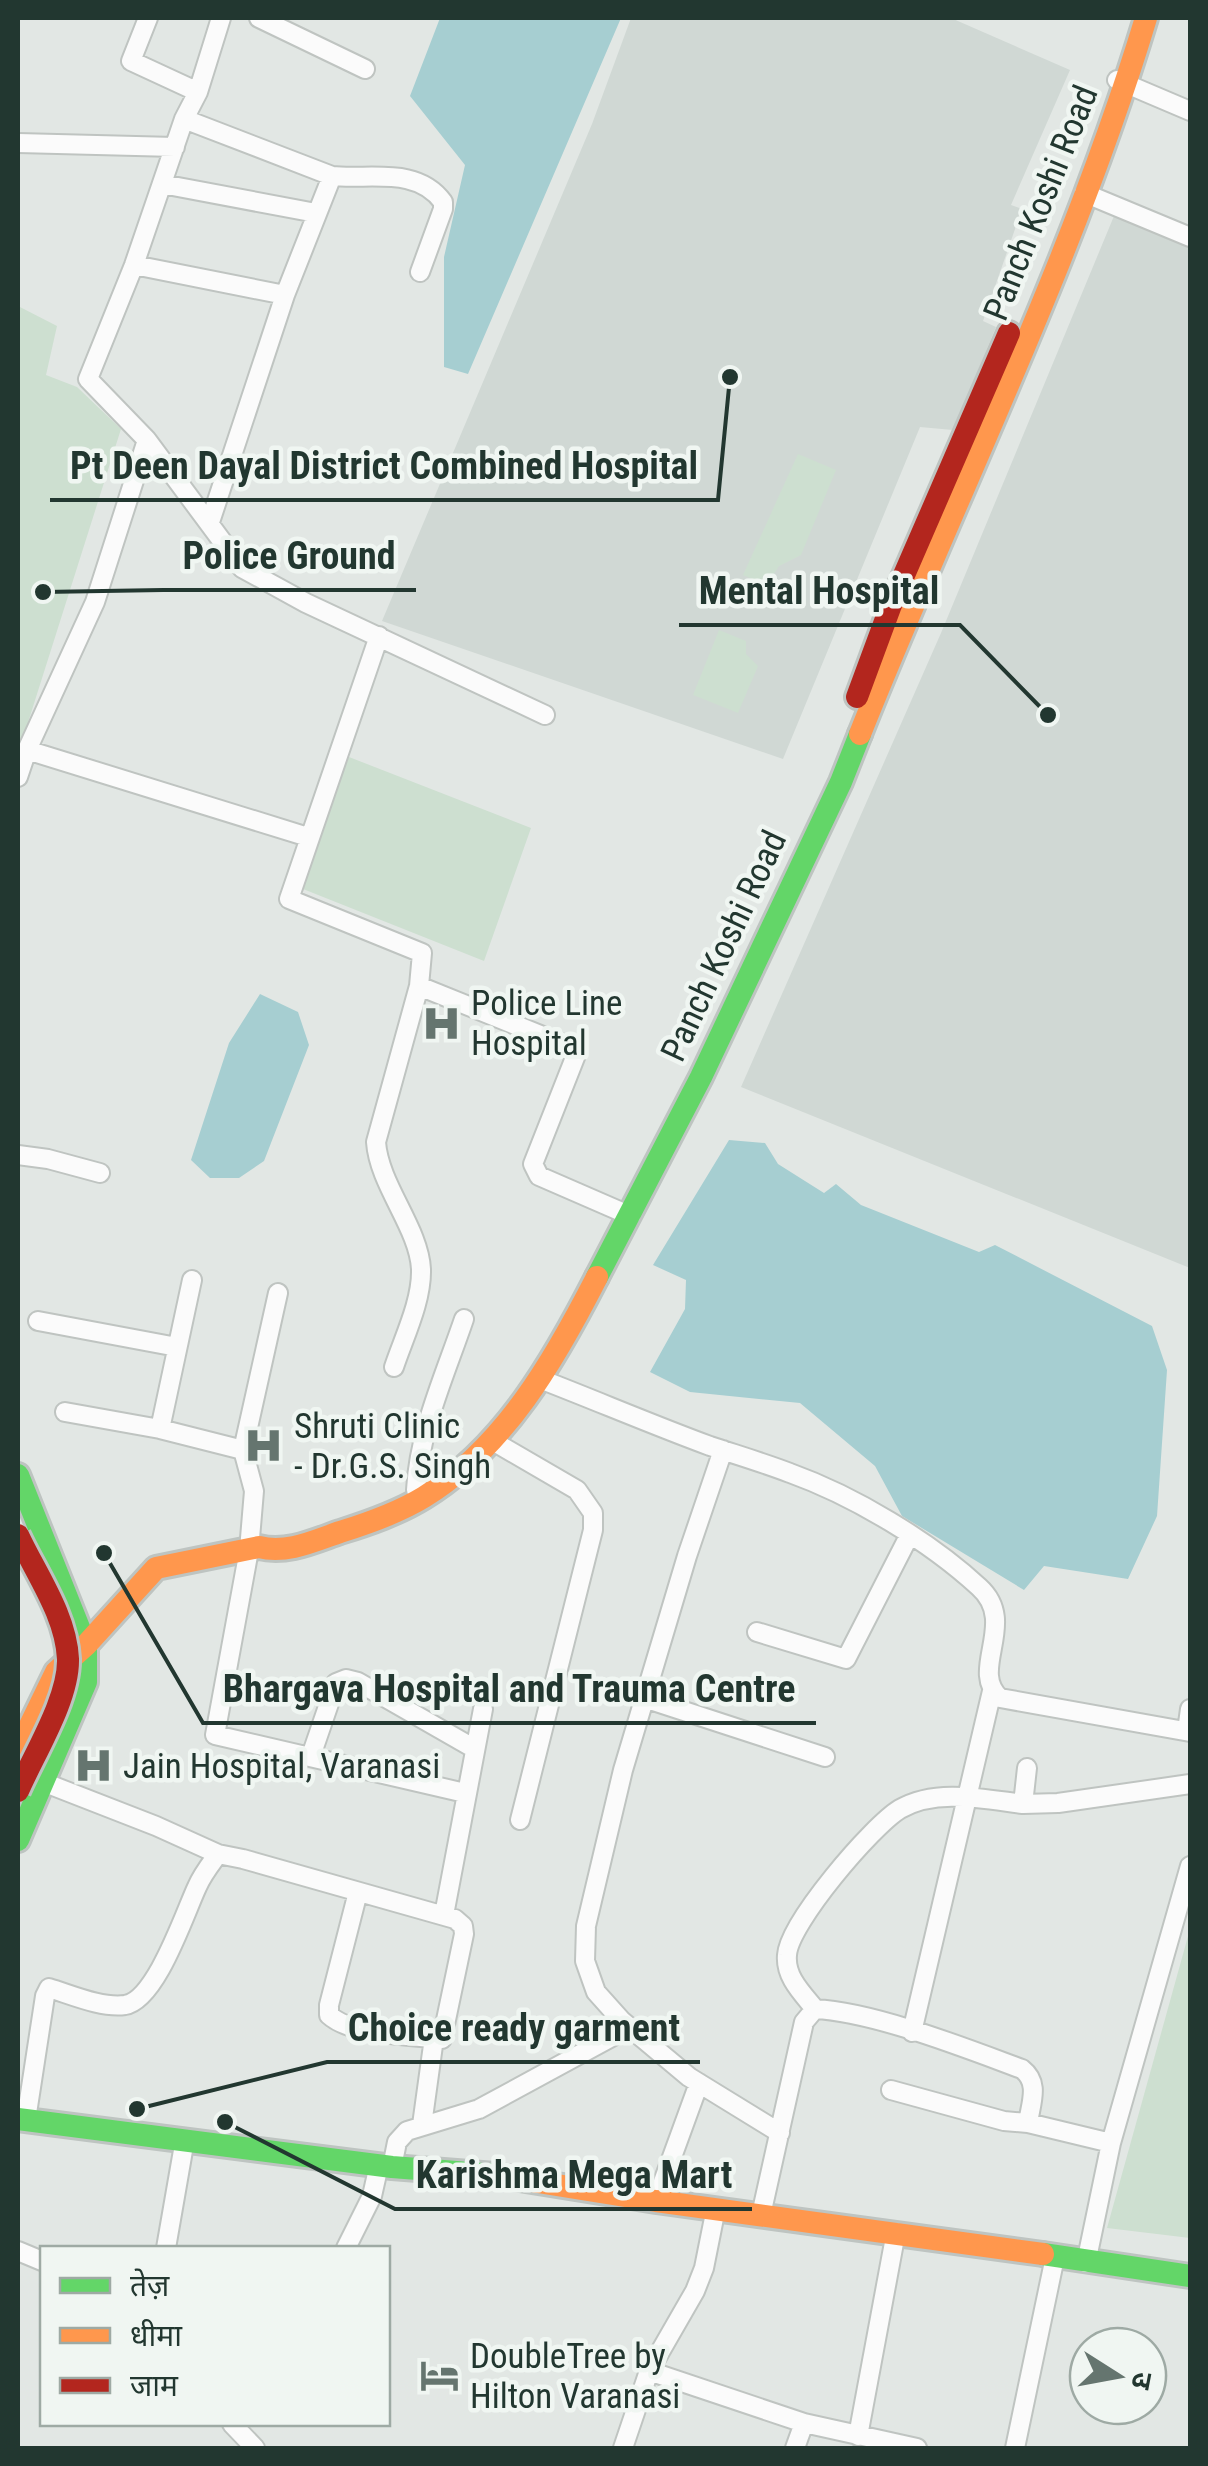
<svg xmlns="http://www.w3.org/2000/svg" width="1208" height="2466" viewBox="0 0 1208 2466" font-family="'Roboto Condensed','Noto Sans Devanagari',sans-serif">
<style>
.built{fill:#d0d8d4}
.green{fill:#cddfd0}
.water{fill:#a6ced1}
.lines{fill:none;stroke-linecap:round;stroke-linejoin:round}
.street-casing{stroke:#bfc4c1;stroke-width:22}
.fast-casing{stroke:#bec4c1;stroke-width:28}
.slow-casing{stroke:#bec4c1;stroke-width:28}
.jam-casing{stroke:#bec4c1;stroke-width:28}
.street{stroke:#fbfbfb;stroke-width:18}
.fast{stroke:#63d668;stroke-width:22}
.slow{stroke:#ff974d;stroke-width:22}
.jam{stroke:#b3261e;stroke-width:22}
.jam-bridge-casing{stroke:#bcc3c0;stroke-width:28;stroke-linecap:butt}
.jam-bridge{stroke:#b3261e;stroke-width:22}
.labels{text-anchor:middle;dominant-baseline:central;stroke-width:9;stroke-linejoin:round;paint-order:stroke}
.street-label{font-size:35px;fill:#223730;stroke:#f0f6f2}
.poi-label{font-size:35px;fill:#223730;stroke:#f0f6f2;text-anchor:start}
.leader{fill:none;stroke:#223730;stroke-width:4}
.callout-dot{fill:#223730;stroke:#f0f6f2;stroke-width:4}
.callout-label{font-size:38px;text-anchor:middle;font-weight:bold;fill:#223730;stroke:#f0f6f2;stroke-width:9;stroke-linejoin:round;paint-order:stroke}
</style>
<rect width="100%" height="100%" fill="#e2e7e4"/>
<!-- built -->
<path class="built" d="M631,18H951L1070,70L1011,205L1022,209L983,321L996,327L953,430L920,427L783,759L382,621L592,124Z
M1114,216L1190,248V1268L741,1087L941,633Z"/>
<!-- green -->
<path class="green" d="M18,306L57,326L46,375L77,387L121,429L18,754Z
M798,454L836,470L801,555L779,566L767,585L743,575Z
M719,630L746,641V654L758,666L738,713L693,695Z
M349,757L531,828L484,961L298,887Z
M1190,1929V2238L1107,2228Z"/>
<!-- water -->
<path class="water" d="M440,18H621L468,374L444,367V257L465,165L410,96Z
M260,994L298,1012L309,1045L264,1161L239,1178H210L191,1160L229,1043Z
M729,1140L765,1143L778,1164L824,1193L836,1184L861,1205L979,1252L995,1245L1152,1326L1167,1370L1157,1516L1128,1579L1044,1566L1024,1590L902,1516L875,1466L800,1403L690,1392L650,1372L685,1309L686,1280L653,1265Z"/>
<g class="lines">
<defs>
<path id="street" d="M148,18L131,61L198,92
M259,18L365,69
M1117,80L1190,111
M184,119L332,176C369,180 417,166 443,202V209L420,272
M18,143L175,147
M162,184L316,213
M1084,193L1190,237
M134,265L285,295
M147,440L242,568L306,603L545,715
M210,522L285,295L332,176
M379,636L289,899L422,953L419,986L575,1049L576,1055L533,1164L539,1176L631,1216
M27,750L308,837
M18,777L27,750L95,602L147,440L88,379L134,265L184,119L198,92L221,18
M18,1155L48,1159L100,1173
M38,1321L177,1347
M394,1367C404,1337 422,1301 421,1269C419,1228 379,1185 376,1142L419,986
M540,1379C597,1401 653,1425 710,1446C737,1455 764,1463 790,1473C854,1496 929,1541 979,1587C1019,1623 968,1670 1000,1698L1190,1732
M65,1412L160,1429L243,1450L254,1491L249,1550L215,1735L465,1793
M160,1429L192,1280
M491,1440L577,1490L593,1513V1530L520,1820
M243,1450L278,1293
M723,1450L687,1556L623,1770L586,1926L585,1961L596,1992L622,2021L689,2077L780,2133
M416,1490C419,1431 445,1375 464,1319
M757,1632L846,1659L909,1536
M644,1698L825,1757
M1187,1731L1190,1709
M311,1756L334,1689L336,1683L346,1679L358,1682L475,1749
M1027,1768L1023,1804L1058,1803L1190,1784
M43,1782L156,1826L218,1854
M444,1915L483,1709
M815,2009C802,1993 785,1977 787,1955C789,1923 872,1826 900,1809C936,1788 984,1799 1023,1804
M912,2032L992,1691
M891,2090L1004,2121L1028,2123L1111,2143
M26,2120L45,1996L49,1988C72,1995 101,2008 125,2005C156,2000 184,1915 197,1887C202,1875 210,1865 218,1854L243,1859L455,1919L463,1926L464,1934L442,2039C412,2035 352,2036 329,2015V2005L358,1892
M422,2125L434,2038
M392,2167L397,2142L407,2131L479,2109L630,2027
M656,2201L699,2083
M761,2215L804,2022L815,2009C874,2012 965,2048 1022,2069C1040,2083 1031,2102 1028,2123
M166,2248L185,2139
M346,2248L372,2196L379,2165
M18,2251L42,2261
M1086,2263L1111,2143L1190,1866
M649,2371L804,2423L917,2448
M232,2424L255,2448
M858,2436L896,2232
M623,2448L649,2371L695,2291L704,2268L716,2208
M795,2448L804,2423
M1015,2448L1055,2257"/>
<path id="fast" d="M597,1277L701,1077L841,782L860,734
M18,1475L86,1645V1682L18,1840
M18,2119L392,2167L495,2175
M1043,2254L1190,2276"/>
<path id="slow" d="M860,734C955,496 1072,264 1146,18
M18,1750L56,1672L86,1645L156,1568L259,1547C287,1554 314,1541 340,1532C369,1523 398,1513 424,1497C505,1447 555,1359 597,1277
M495,2175L656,2201L1043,2254"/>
<path id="jam" d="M857,697L891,605L1009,333"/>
</defs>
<!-- street casing -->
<use href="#street" class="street-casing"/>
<!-- fast casing -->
<use href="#fast" class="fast-casing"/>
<!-- slow casing -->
<use href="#slow" class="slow-casing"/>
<!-- jam casing -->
<use href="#jam" class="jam-casing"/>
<!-- street -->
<use href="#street" class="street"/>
<!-- fast -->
<use href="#fast" class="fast"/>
<!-- slow -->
<use href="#slow" class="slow"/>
<!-- jam -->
<use href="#jam" class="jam"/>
<defs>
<path id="jam-bridge" d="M18,1535C36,1574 66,1615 68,1659C69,1699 34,1754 18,1791"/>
</defs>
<!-- jam-bridge casing -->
<use href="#jam-bridge" class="jam-bridge-casing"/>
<!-- jam-bridge -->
<use href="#jam-bridge" class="jam-bridge"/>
</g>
<!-- icons -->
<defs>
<symbol id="hospital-bare" viewBox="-9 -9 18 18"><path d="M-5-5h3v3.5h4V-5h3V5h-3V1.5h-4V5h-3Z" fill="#65756f" stroke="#f0f6f2" stroke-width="2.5" paint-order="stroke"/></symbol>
<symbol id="hotel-bare" viewBox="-9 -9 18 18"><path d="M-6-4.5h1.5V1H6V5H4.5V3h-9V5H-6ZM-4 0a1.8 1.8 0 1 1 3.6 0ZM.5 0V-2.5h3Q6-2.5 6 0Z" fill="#65756f" stroke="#f0f6f2" stroke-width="2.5" paint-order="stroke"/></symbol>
</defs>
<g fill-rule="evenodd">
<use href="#hospital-bare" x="414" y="996" width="55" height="55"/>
<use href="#hospital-bare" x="236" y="1418" width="55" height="55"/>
<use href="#hospital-bare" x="66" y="1738" width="55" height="55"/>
<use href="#hotel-bare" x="412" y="2348" width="55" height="55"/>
</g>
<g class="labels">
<!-- street labels -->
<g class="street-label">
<text transform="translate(1041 203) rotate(-68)">Panch Koshi Road</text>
<text transform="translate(724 946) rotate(-65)">Panch Koshi Road</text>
</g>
<!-- poi labels -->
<g class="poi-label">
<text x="471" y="1003">Police Line<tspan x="471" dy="40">Hospital</tspan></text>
<text x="294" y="1426">Shruti Clinic<tspan x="294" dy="40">- Dr.G.S. Singh</tspan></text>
<text x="123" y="1766">Jain Hospital, Varanasi</text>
<text x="470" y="2356">DoubleTree by<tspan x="470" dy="40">Hilton Varanasi</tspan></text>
</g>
</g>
<!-- callouts -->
<path class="leader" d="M730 377L718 500H50M43 592L163 590H416M1048 715L960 625H679M104 1553L203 1723H816M137 2109L327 2062H700M225 2122L395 2209H752"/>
<g class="callout-dot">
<circle cx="730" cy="377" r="10"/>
<circle cx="43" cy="592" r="10"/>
<circle cx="1048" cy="715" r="10"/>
<circle cx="104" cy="1553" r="10"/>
<circle cx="137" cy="2109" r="10"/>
<circle cx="225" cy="2122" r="10"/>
</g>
<g class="callout-label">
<text x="384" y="479">Pt Deen Dayal District Combined Hospital</text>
<text x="289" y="569">Police Ground</text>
<text x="819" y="604">Mental Hospital</text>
<text x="509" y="1702">Bhargava Hospital and Trauma Centre</text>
<text x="514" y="2041">Choice ready garment</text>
<text x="574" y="2188">Karishma Mega Mart</text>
</g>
<!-- border -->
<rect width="1208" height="2466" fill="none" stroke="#223730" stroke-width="40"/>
<!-- legend -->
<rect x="40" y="2246" width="350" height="180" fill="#f0f6f2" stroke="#9eaaa4" stroke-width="2.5"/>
<rect x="60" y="2278" width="50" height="15" fill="#63d668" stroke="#9eaaa4" stroke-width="2.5"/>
<text x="130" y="2296" font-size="30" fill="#223730">तेज़</text>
<rect x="60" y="2328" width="50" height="15" fill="#ff974d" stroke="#9eaaa4" stroke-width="2.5"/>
<text x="130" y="2346" font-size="30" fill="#223730">धीमा</text>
<rect x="60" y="2378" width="50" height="15" fill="#b3261e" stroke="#9eaaa4" stroke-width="2.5"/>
<text x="130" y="2396" font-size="30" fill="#223730">जाम</text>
<!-- north arrow -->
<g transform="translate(1118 2376) rotate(101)"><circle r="48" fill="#f0f6f2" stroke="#9eaaa4" stroke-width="2.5"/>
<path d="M0-8L18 38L0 25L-18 38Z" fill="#65756f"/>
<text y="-15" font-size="28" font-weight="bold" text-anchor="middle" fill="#223730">उ</text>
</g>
</svg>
